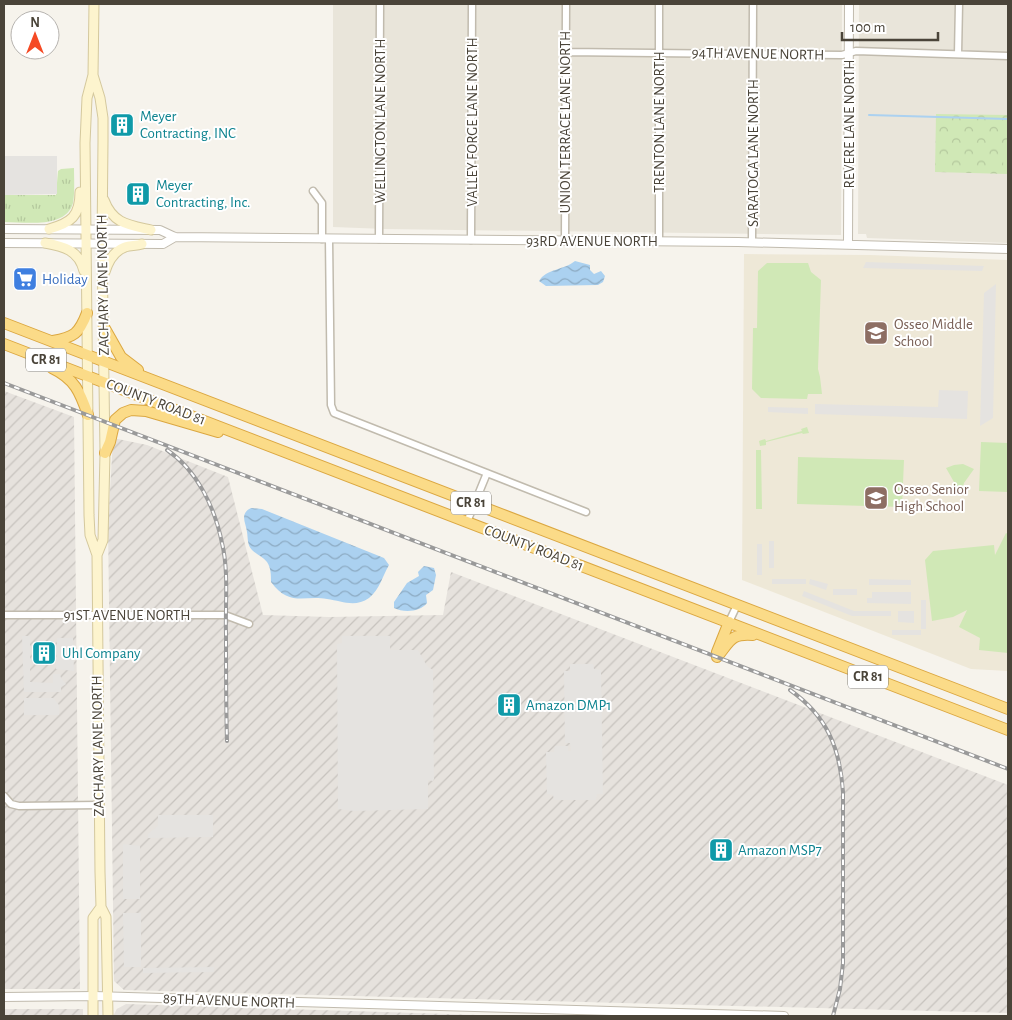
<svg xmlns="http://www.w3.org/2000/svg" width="1012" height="1020" viewBox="0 0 1012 1020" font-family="'Alegreya Sans',sans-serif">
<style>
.residential{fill:#e9e5da}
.industrial{fill:url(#industrial-furrows)}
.education{fill:#eee8d7}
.grass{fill:url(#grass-tufts)}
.park{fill:url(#park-crowns)}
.garden{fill:#d0e8b6}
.parking{fill:#e5e3e0}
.water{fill:url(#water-waves)}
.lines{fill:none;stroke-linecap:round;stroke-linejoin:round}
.stream{stroke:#abd1f0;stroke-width:2}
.minor-casing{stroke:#c1bbae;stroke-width:9}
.tertiary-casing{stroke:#c1bbae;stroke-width:10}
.secondary-casing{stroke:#d4c89d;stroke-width:11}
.trunk-casing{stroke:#dba741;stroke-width:12}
.minor{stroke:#fff;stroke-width:6}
.tertiary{stroke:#fff;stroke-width:8}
.secondary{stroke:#fdf4ce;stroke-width:9}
.trunk{stroke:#fbdb88;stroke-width:10}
.rail-casing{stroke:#9a9a9a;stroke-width:4}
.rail{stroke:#fff;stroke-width:2;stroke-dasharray:5.5;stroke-linecap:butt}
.labels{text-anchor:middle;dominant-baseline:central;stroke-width:4;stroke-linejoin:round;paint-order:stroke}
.shield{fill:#fff;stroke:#807c74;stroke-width:1}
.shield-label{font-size:14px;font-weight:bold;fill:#4a4439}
.street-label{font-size:15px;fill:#4a4439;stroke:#fff}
.culture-label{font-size:15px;fill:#0d838f;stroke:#fff;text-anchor:start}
.shop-label{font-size:15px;fill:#366cbe;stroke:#fff;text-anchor:start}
.education-label{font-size:15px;fill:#785e54;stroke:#fff;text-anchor:start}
</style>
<defs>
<pattern id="industrial-furrows" width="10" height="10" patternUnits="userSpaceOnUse" patternTransform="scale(1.25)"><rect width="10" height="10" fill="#e6e2dd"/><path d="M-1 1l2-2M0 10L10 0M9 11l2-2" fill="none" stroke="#c7c3be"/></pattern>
<pattern id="grass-tufts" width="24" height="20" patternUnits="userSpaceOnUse" patternTransform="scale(1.25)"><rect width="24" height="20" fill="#d0e8b6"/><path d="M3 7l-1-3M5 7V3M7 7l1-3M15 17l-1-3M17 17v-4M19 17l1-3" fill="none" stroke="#b4c89d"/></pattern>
<pattern id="park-crowns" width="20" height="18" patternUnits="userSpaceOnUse" patternTransform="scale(1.25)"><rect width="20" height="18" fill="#d0e8b6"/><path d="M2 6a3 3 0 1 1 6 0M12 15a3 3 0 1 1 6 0" fill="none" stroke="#b4c89d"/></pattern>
<pattern id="water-waves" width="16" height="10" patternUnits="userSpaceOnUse" patternTransform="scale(1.25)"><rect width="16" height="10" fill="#abd1f0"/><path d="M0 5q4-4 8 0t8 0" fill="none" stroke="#8dabc3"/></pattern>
</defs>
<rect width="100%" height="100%" fill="#f6f3ec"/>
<!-- residential -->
<path class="residential" d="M333,4H842L841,235L385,229L333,227Z
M859,4H1008V243L867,238L866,234H858Z"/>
<!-- industrial -->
<path class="industrial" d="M4,391L74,417L80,989H4Z
M113,438L147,445L228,477L263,615L329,617L443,615L451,572L1008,785V1013L124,990L114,981L108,526Z
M126,1004L480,1015L537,1016H113L117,1009Z
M4,1009H83V1016H4Z"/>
<!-- education -->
<path class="education" d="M744,254L870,255L1008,260V671L971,669L742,580Z"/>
<!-- grass -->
<path class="grass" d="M74,168C74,179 75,192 73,203C66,229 25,222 4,222V195H56L58,171L61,169Z"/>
<!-- park -->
<path class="park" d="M936,114L1008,115V174L935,172Z"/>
<!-- garden -->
<path class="garden" d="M1008,139V174H1007C1001,166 1002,147 1008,139Z
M767,263H808L811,272L821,280L818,369L820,377L822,394H808L807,399L761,398L752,389L753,328H757L758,271Z
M807,427L809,433L803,434L802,433L766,442V445L760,446L759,441L765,439L766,441L802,431L801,429Z
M981,442L1008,443V492L979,491Z
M756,450H761L762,509H756Z
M798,457L904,460L902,507L797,504Z
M963,464L974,469L964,483L963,487H954V482L946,468L954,465Z
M1006,533L1008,534V653L979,650L980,638L959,627L967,610L953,617L932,621L925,560L933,551L994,545L995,555Z"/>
<!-- parking -->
<path class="parking" d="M4,156H57V194L4,195Z
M866,262L984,266L982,271L863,268Z
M996,284L993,418L980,426L984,293Z
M939,390L968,391L967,419L815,414V404L938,407Z
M768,407L808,408V414L768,412Z
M769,541H774V568H769Z
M757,544H762V575H757Z
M772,579H806V584H772Z
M810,579L828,584L826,590L809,584Z
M869,579L911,580V585H869Z
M833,589H857V595H833Z
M804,591L854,611H891V616H852L802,596Z
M872,592H911V604L867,603V598H872Z
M921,600H926V629H921Z
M898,611H914V623L898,622Z
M892,630H921V635H892Z
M22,636H30V682L53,683V674H60L61,678L66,684L61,687V692H24Z
M342,636H390V650H418L427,666L433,670L434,779L433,781L428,780V809L354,811L338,809L337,644L342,643Z
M57,638H73L74,671L56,669Z
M570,664H593L594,669L601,670L603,794H597L596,800H554L553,795L547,794L546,752H554L555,746H568V751H571L570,743H565L564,671H570Z
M24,698H53L59,705V715H24Z
M158,815H213V837L148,838V834L158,826Z
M123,844L140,846V899H123Z
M123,913H141V967H124Z
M214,967V972L143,973V968Z"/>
<!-- water -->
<path class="water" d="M575,261L590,265V270L594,274L601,271L605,276L603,282L598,285L546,286L539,281C546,269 564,270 575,261Z
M251,508L262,509L384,558L389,565C382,577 380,589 369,598C355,608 342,601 327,599C304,595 289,607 271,582C271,575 271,568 267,562C263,557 257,555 252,550C247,545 248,538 247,532C246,523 239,514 251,508Z
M424,566L434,568L436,575L433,590L426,595L427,603C420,612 404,613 394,608V602L407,583L419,576L418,572Z"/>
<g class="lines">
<!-- stream -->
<path class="stream" d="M869,115L1008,119"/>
<defs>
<path id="minor" d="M566,52L842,55L856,51L1008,56
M958,54L959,4
M313,191L322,203V239
M329,239L331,405L334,413L586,512
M379,239L380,4
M471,240L472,4
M565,241L566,4
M659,241V4
M752,242L753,4
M467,522L487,473
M4,615H225L249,624
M729,622L737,605
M4,796L11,804L19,806L99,805"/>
<path id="tertiary" d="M4,229L160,230L175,237L738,242L1008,249
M4,243L163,244L175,237
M848,244L849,4
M4,997L94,996L784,1016"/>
<path id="secondary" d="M94,4L93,75L87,98L85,143L89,515L90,535L97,555L100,872L101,907L106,917L108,1016
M93,75L100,98L103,118V141L102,243L105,453L103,540L97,555
M104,200C113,224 129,225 151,230
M49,229C71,223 80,216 80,192
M45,243C63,246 79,250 84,271
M105,272C108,262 114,251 125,247C130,245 136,246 142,244
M93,1016V918L101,907"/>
<path id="trunk" d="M4,323L1008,709
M104,327L121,357L138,370
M53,341C74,337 79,334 87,313
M4,344L1008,730
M52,368C75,379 80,392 88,415
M105,453L110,442L115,420L123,413L131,410L146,411L218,432
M717,652L729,622
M717,657C730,642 730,633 753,635"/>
</defs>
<!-- minor casing -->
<use href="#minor" class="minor-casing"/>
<!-- tertiary casing -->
<use href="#tertiary" class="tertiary-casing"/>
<!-- secondary casing -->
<use href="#secondary" class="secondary-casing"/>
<!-- trunk casing -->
<use href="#trunk" class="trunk-casing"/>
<!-- minor -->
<use href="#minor" class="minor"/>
<!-- tertiary -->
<use href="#tertiary" class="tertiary"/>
<!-- secondary -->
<use href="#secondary" class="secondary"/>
<!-- trunk -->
<use href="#trunk" class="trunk"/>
<defs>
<path id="rail" d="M4,383L1008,769
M167,450C197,470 215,508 222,543C229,572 225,605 226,634C226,670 226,706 227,741
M790,690C827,716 840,748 843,792V963L840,989L833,1016"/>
</defs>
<!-- rail casing -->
<use href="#rail" class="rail-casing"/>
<!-- rail -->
<use href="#rail" class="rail"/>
</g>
<!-- icons -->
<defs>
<symbol id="building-square" viewBox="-11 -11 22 22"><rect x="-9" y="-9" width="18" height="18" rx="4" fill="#0f9aa8" stroke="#fff"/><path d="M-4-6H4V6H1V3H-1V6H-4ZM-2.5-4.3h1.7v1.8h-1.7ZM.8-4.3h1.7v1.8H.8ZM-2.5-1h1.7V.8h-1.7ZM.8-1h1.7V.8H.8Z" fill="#fff"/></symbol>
<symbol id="supermarket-square" viewBox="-11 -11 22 22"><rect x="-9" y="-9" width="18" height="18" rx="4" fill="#3f7fe0" stroke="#fff"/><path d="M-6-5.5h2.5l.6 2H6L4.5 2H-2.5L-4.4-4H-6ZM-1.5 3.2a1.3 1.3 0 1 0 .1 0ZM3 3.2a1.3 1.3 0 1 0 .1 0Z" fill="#fff"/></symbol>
<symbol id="school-square" viewBox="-11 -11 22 22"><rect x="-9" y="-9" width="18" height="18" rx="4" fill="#8d6e63" stroke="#fff"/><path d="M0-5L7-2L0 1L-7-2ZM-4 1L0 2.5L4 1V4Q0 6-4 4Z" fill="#fff"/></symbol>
</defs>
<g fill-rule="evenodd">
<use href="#building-square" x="108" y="111" width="28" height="28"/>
<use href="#building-square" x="124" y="180" width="28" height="28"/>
<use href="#supermarket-square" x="11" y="265" width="28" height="28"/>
<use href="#school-square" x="862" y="319" width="28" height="28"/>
<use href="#school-square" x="862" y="484" width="28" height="28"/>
<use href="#building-square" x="30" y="639" width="28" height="28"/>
<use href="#building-square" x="495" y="691" width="28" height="28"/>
<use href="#building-square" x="707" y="836" width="28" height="28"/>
</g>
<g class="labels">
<!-- shield labels -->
<g class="shield">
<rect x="26" y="348.5" width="40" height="23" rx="4"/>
<rect x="451" y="491.5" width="40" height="23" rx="4"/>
<rect x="848" y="665.5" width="40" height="23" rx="4"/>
</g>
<g class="shield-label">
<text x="46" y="360">CR 81</text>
<text x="471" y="503">CR 81</text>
<text x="868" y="677">CR 81</text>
</g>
<!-- street labels -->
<g class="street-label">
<text transform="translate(758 54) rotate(1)">94TH AVENUE NORTH</text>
<text transform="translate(380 121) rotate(-90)">WELLINGTON LANE NORTH</text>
<text transform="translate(472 122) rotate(-90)">VALLEY FORGE LANE NORTH</text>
<text transform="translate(565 122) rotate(-90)">UNION TERRACE LANE NORTH</text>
<text transform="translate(659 122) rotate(-90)">TRENTON LANE NORTH</text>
<text transform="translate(849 124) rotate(-90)">REVERE LANE NORTH</text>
<text transform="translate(753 153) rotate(-90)">SARATOGA LANE NORTH</text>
<text x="592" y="241">93RD AVENUE NORTH</text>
<text transform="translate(103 285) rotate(-91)">ZACHARY LANE NORTH</text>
<text transform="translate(156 402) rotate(21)">COUNTY ROAD 81</text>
<text transform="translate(534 548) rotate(21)">COUNTY ROAD 81</text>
<text x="127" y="615">91ST AVENUE NORTH</text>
<text transform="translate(98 746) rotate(-91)">ZACHARY LANE NORTH</text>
<text transform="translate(229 1001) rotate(2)">89TH AVENUE NORTH</text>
</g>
<!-- culture labels -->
<g class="culture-label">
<text x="140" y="116">Meyer<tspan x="140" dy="17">Contracting, INC</tspan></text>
<text x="156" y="185">Meyer<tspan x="156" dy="17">Contracting, Inc.</tspan></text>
<text x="62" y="653">Uhl Company</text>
<text x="526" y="705">Amazon DMP1</text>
<text x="738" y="850">Amazon MSP7</text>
</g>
<!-- shop labels -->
<g class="shop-label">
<text x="42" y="279">Holiday</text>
</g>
<!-- education labels -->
<g class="education-label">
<text x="894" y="324">Osseo Middle<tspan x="894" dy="17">School</tspan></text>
<text x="894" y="489">Osseo Senior<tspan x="894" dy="17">High School</tspan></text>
</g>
</g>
<!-- border -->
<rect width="1012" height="1020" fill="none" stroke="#4a4439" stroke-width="10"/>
<!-- north arrow -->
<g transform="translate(35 35)"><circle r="24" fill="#ffffff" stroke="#b7b4b0"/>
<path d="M0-4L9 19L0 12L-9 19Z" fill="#f54a24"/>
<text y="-8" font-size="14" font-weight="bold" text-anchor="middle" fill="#4a4439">N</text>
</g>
<!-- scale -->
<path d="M842 32v8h96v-8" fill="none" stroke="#4a4439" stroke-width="2.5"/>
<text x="850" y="32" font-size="15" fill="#4a4439" stroke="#ffffff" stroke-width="4" paint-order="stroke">100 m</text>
</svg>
